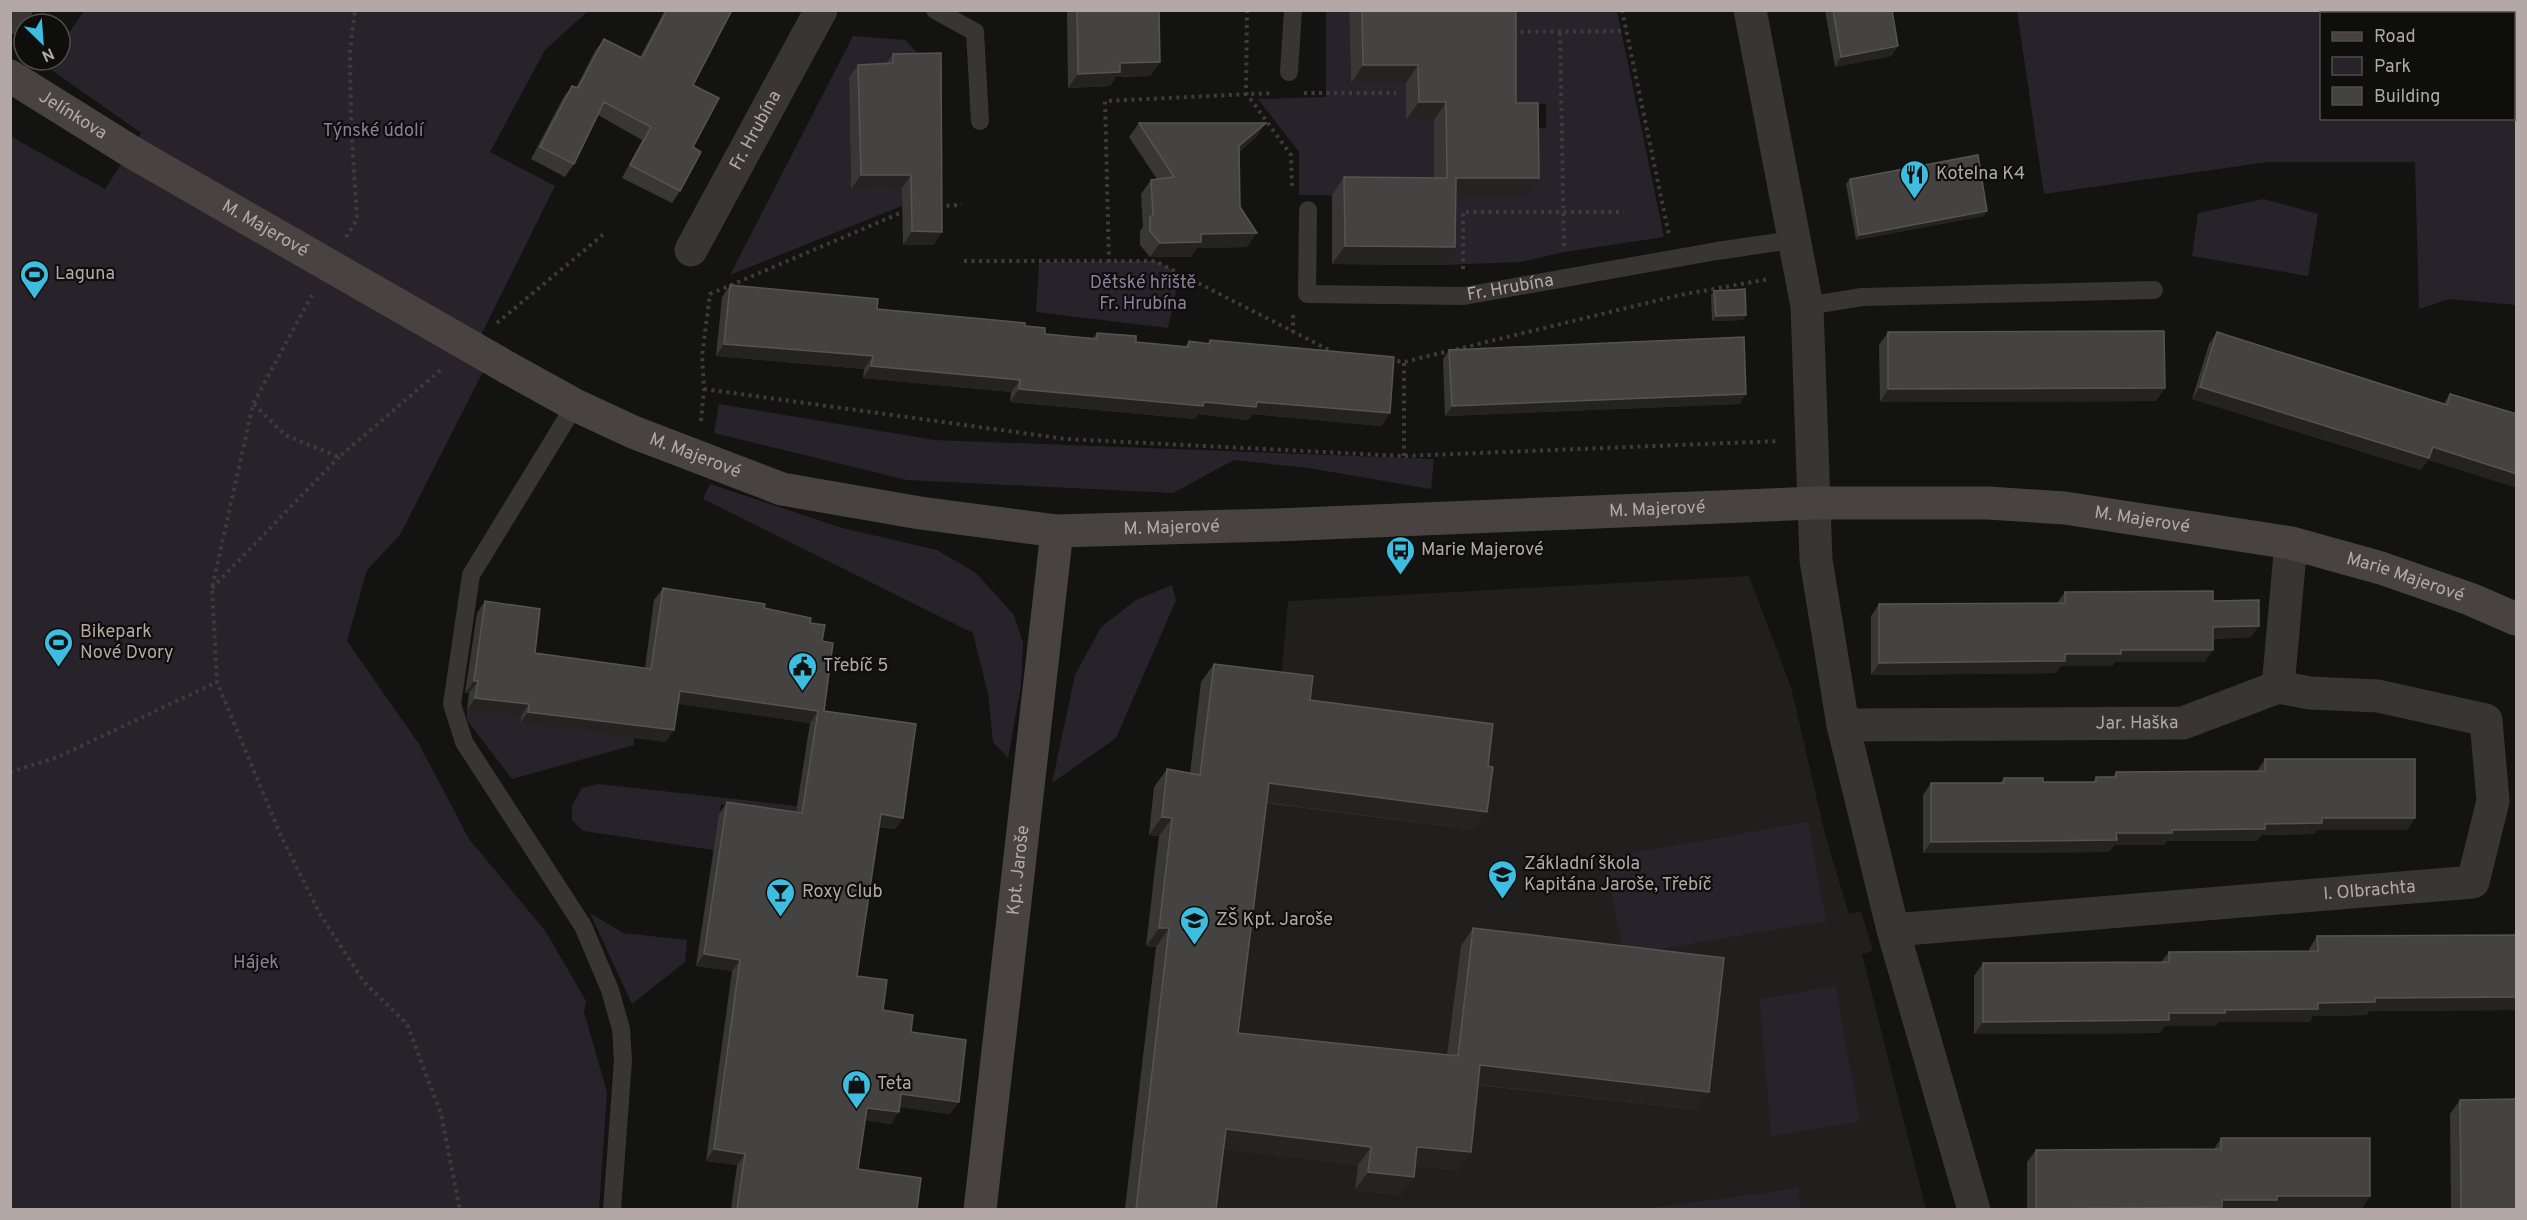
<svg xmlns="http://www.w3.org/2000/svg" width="2527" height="1220" viewBox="0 0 2527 1220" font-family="Overpass,sans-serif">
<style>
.built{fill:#201f1e}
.green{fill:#28232b;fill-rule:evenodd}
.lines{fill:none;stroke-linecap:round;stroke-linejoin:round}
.path{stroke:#3f3b39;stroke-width:4;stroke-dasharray:3 4.5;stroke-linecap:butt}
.lane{stroke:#383533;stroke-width:18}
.street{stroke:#383533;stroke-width:33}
.secondary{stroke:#484341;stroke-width:33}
.secondary-bridge{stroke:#484341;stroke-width:33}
.wall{fill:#383735}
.shaded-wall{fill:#242322}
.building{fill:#454341;stroke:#575351;stroke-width:1.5}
.labels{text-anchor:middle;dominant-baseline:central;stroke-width:4.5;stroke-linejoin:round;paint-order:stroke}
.street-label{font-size:18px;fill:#b3a8a5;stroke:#0e0e0d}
.park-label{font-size:18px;fill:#907d9c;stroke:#0e0e0d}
.poi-label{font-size:18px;fill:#b3a8a5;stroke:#0e0e0d;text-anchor:start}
</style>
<rect width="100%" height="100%" fill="#131312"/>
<!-- built -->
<path class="built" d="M1749,576L1791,687L1826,838L1849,914L1861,911L1873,951L1862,954L1926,1209L1125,1210L1156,947L1146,946L1150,914L1163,888L1152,887L1159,836L1149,835L1154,787L1188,793L1201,683L1280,691L1288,601Z"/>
<!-- green -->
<path class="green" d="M84,11H588L545,50L490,152L555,186L481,335L497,344L400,535L367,570L347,641L419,744L469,839L546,932L586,1001L584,1012L607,1092L599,1209H11L10,136L105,189L141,133L46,66L50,60H60V46Z
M1326,11H1349L1351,83H1406V120H1434V196L1299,195V152L1258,99L1326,97Z
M1445,11H1617L1664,237L1564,252L1521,262L1442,265L1443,196L1526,128H1546V104L1490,103Z
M2017,11H2516V305L2449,299L2419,309L2415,162H2268L2044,194ZM2322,14H2514V118H2322Z
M853,36L905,40L931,67L849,78L851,188H909V203L730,275Z
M2264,199L2318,214L2308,276L2192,256L2198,213Z
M1155,261L1180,274L1168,328L1036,312L1039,262Z
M719,404L934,440L1434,459L1431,489L1308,468L1234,460L1173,493L907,480L714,433Z
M710,484L842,528L937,550L976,573L1014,615L1023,643L1021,685L1008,758L993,742L988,693L973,633L703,499Z
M1172,585L1176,600L1116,738L1052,783L1075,675L1101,627L1136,600Z
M523,703L520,723L634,737V745L512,779L467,720V710Z
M598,784L797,806L794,827L721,804L714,850L583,831L572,820V805L582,788Z
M1808,822L1826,921L1624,955L1604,858Z
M590,913L623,933L687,940L685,962L632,1004Z
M1835,986L1860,1121L1771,1136L1760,999Z
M1798,1188L1801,1209H1644Z"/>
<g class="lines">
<!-- path -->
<path class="path" d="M1247,10L1246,93L1291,155L1292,190
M1622,10L1669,235
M1513,32L1626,31
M1560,33L1564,251
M1304,93H1396
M939,206L962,205
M346,237L357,219L351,123L350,50L355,10
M964,261H1155L1333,352
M1109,262L1105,101L1272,93
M1463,269V212H1624
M312,295L253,404L212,588L217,682L281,836L320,914L364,982L407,1024L441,1114L460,1210
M1293,315V332
M497,323L605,233
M1390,360L1404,362L1680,295L1769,279
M704,389L1066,439L1404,456L1779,441
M254,404L285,435L339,457L443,368
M701,421L704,389L702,356L710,294L905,211
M1404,456V362
M212,588L339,457
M10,772L58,757L217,682"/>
<!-- lane -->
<g class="lane">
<path d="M935,10L975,32L980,121"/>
<path d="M1289,72L1293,10"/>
<path id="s1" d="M1308,210L1307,294L1464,296L1717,251L1792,240"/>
<path d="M1807,306L1862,297L2154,290"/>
<path d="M575,405L471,575L452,704L464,742L583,926L610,990L621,1029L623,1060L612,1210"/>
</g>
<!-- street -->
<g class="street">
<path d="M1750,10L1807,306L1816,560L1843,725L1893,930L1974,1210"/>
<path d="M10,18L16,10"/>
<path id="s2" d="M691,250L821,10"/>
<path id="s3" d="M1843,725L2183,723L2278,687L2291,543"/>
<path id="s4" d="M1893,930L2473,882L2493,801L2486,720L2378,696L2310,693L2278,687"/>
</g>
<!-- secondary -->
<g class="secondary">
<path id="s5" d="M10,76L135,154"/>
<path id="s6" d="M508,368L575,405L633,432L782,489L920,513L1057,531L1276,525L1815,503H1988L2065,508L2291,543L2381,568L2470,599L2516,619"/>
<path id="s7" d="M980,1210L1057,531"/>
</g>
<!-- secondary-bridge -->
<path class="secondary-bridge" id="s8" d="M135,154L508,368"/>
</g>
<!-- wall -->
<path class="wall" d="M665,10H732L693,85V147L680,191L672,203L622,178L642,140L598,115L574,164L565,177L531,159L563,98L572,86L576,88L595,51L604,39L640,57Z
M1067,10H1159L1160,62L1150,76L1116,77L1110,86L1068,88Z
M1349,10H1516V103L1539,178L1526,196H1456L1442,265L1332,264V195L1344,177L1434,178V120H1406V83H1351Z
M1825,10H1892L1898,46L1891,56L1835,67Z
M893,54L942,232L933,245H903L902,188L851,189L849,78L858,65L886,64Z
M1139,123H1266L1256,137L1239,152L1240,207L1247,247L1197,248L1191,257H1150L1140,245V231L1143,227L1141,194L1151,180L1157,179L1129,137Z
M1850,179L1984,216L1856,240L1846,184Z
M730,285L877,309L1025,326L1045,334L1093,338L1097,333L1136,342L1185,347L1189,341L1207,343L1210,340L1390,413L1381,426L1252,414L1248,420L1198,414L1195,419L1010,402L1011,392L863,378L864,369L716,356L722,297Z
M1714,291L1746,315L1743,320L1712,321L1711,295Z
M1888,332L2165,388L2156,401L1880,402L1879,345Z
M2217,332L2444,403L2450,394L2517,414L2428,460L2421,470L2192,399L2209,344Z
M1449,350L1746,394L1739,404L1445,416L1443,359Z
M663,588L764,608L810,623L822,641L824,711L903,818L895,829L879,827L857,976L883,1010L911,1032L950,1114L900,1107L891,1124L865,1120L858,1169L917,1209H731L737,1165L706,1161L732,971L696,966L719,814L727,802L796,812L810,723L678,703L666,742L520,723L521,716L467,710L469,693H465L477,613L485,601L535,653L645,668L654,600Z
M2065,592L2251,637L2213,639L2205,662H2115L2112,666H2061L2056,673L1871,675V616L1879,604L2057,603Z
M1214,664L1310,700L1474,830L1266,803L1238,1033L1447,1055L1461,946L1473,928L1696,1110L1478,1085L1471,1152L1458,1170L1415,1166L1401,1195L1355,1190L1358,1165L1223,1149L1216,1209H1125L1156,947L1146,946L1159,836L1149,835L1154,787L1167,769L1190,773L1201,682Z
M2265,759L2415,818L2407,830H2317L2314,834L2261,835L2257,841H2167L2164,845H2114L2109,852L1923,853V795L1931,783H2000L2004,778L2043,782H2093L2096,777H2113L2116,772L2257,771Z
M2517,935V1010L2369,1011L2366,1015L2313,1016L2309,1022H2218L2216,1026H2165L2160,1033L1974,1034V976L1983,963L2161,962L2169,952L2309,951V949L2317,936Z
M2460,1100L2517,1209H2451L2450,1114Z
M2221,1138L2370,1196L2362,1208H2271V1209H2027V1162L2036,1150L2214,1149Z"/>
<!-- shaded-wall -->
<path class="shaded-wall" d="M1898,46L1891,56L1835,67L1841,57Z
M1160,62L1150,76L1116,77L1110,86L1068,88L1078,74L1120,63Z
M1363,65H1418L1406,83H1351Z
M1419,102H1446L1434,120H1406Z
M1266,123L1256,137L1229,160L1239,146Z
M861,175H911L902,188L851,189Z
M1456,178H1539L1526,196H1443Z
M1987,211L1984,216L1856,240L1859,235Z
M912,231L942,232L933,245H903Z
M1257,233L1247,247L1197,248L1191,257H1150L1160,243L1201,234Z
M1345,246L1455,247L1442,265L1332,264Z
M1746,315L1743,320L1712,321L1716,316Z
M724,344L873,356L864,369L716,356Z
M871,366L1020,380L1011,392L863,378Z
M2200,387L2433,447L2517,474V488L2428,460L2421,470L2192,399Z
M2165,388L2156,401L1880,402L1888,389Z
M1019,389L1204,402H1257L1390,413L1381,426L1252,414L1248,420L1198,414L1195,419L1010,402Z
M1746,394L1739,404L1445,416L1452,406Z
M2259,626L2251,637L2205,639L2213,627Z
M2121,650H2213L2205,662H2115L2112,666H2061L2056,673L1871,675L1879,663L2065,654Z
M474,681H478L469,693H465Z
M680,691L818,711L810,723L671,703Z
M475,698L529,704L521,716L467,710Z
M528,712L674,730L666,742L520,723Z
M1269,783L1487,812L1474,830L1256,801Z
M881,814L903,818L895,829L873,826Z
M1162,817L1172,818L1159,836L1149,835Z
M2322,818H2415L2407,830H2317L2314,834L2261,835L2257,841H2167L2164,845H2114L2109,852L1923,853L1931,842L2116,833L2265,824Z
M1159,928H1169L1156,947L1146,946Z
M704,954L740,960L732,971L696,966Z
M2517,997V1010L2369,1011L2366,1015L2313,1016L2309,1022H2218L2216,1026H2165L2160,1033L1974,1034L1983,1022L2169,1013L2318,1003L2375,998Z
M1480,1065L1709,1092L1696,1110L1467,1083Z
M901,1094L959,1102L950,1114L893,1106Z
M867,1108L899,1112L891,1124L859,1119Z
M1226,1129L1371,1147L1358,1165L1213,1148Z
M1417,1147L1471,1152L1458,1170L1405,1165Z
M714,1149L745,1154L737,1165L706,1161Z
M1368,1172L1414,1177L1401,1195L1355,1190Z
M2277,1196H2370L2362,1208H2271V1209H2035L2222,1200Z"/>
<!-- building -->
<path class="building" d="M667,10H732L693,85L719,98L693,147L701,152L680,191L630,165L651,127L604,102L574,164L540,147L572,86L578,88L604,39L642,58Z
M1077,10H1159L1160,62L1120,63V72L1078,74Z
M1362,10H1516V103H1538L1539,178H1456L1455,247L1345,246L1344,177L1447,178L1446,102H1419L1418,65H1363Z
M1833,10H1892L1898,46L1841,57Z
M941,53L942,232L912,231L911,175H861L858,65L893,63V54Z
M1139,123H1266L1239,146L1240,207L1257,233L1201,234V242L1160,243L1150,231V217L1153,215L1151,180L1174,177Z
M1978,155L1987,211L1859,235L1850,179Z
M730,285L878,299L877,309L1025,323V326L1045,328V334L1097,339V333L1136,336V342L1188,347L1189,341L1210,344V340L1394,357L1390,413L1257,402L1256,407L1204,402L1203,406L1019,389L1020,380L871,366L873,356L724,344Z
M1745,289L1746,315L1716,316L1714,291Z
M2164,331L2165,388L1888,389V332Z
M2217,332L2447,405L2450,394L2517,414V474L2433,447L2429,458L2200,387Z
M1744,337L1746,394L1452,406L1449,350Z
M663,588L765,604L764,608L811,618L810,623L825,625L822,641L833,643L824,711L916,724L903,818L881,814L857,976L887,980L883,1010L913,1015L911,1032L966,1040L959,1102L901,1094L899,1112L867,1108L858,1169L921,1178L917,1209H737L745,1154L714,1149L740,960L704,954L727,802L802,813L818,711L680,691L674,730L528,712L529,704L475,698L478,681H474L485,601L540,609L535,653L651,669Z
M2213,591V601L2259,600V626L2213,627V650H2121V654H2065V661L1879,663V604L2065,603V592Z
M1214,664L1313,676L1310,700L1493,724L1488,766L1493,767L1487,812L1269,783L1238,1033L1458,1056L1473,928L1724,958L1709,1092L1480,1065L1471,1152L1417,1147L1414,1177L1368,1172L1371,1147L1226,1129L1216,1209H1136L1169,928H1159L1172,818L1162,817L1167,769L1200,775Z
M2265,759H2415V818H2322V823L2265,824V829L2172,830V833H2116L2117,840L1931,842V783H2004V778H2043V782H2096V777H2116V772L2265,771Z
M2517,935V997L2375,998V1002L2318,1003V1009L2225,1010V1013H2169V1020L1983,1022V963L2169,962V952L2318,951L2317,936Z
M2517,1099V1209H2461L2460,1100Z
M2221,1138H2370V1196H2277V1200H2222V1207L2036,1209V1150L2221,1149Z"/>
<!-- icons -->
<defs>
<symbol id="restaurant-pin" viewBox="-11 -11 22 30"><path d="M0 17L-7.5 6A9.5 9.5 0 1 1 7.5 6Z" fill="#3dbde0" stroke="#0e0e0d"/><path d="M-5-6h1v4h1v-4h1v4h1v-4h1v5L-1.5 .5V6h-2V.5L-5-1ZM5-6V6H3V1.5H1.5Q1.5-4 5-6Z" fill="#111"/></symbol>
<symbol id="stadium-pin" viewBox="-11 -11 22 30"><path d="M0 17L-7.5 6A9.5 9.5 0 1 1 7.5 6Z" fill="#3dbde0" stroke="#0e0e0d"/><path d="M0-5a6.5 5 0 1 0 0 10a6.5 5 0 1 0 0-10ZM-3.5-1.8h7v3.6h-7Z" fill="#111"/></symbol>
<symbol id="bus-pin" viewBox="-11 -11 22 30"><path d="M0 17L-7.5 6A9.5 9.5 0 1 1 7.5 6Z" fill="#3dbde0" stroke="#0e0e0d"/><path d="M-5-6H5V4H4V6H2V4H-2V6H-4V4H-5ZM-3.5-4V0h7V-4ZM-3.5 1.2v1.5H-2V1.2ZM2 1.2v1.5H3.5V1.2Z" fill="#111"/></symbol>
<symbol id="civic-pin" viewBox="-11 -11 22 30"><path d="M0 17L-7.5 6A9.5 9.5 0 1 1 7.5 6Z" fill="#3dbde0" stroke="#0e0e0d"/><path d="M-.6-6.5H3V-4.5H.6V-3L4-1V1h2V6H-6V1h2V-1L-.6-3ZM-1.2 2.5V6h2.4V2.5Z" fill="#111"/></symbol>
<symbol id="school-pin" viewBox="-11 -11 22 30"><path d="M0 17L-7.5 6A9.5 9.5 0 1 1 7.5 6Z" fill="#3dbde0" stroke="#0e0e0d"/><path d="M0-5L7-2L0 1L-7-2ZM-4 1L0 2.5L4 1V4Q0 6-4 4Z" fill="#111"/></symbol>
<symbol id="bar-pin" viewBox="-11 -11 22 30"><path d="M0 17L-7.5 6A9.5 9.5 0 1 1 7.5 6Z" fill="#3dbde0" stroke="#0e0e0d"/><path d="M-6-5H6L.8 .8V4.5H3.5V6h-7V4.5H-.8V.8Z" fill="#111"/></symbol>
<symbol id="shop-pin" viewBox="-11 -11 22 30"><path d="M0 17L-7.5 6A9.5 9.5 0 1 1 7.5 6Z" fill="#3dbde0" stroke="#0e0e0d"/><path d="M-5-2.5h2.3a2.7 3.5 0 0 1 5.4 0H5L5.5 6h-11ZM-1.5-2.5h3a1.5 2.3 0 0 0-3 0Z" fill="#111"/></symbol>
</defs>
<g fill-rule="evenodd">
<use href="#restaurant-pin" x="1898" y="158" width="33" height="45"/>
<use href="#stadium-pin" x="18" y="258" width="33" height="45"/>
<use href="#bus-pin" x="1384" y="534" width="33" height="45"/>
<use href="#stadium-pin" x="42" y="626" width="33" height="45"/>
<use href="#civic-pin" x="786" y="650" width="33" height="45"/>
<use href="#school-pin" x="1486" y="858" width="33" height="45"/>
<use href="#bar-pin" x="764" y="876" width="33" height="45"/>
<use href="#school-pin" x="1178" y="904" width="33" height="45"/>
<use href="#shop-pin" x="840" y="1068" width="33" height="45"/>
</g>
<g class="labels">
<!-- street labels -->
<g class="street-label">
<text stroke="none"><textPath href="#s5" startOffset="74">Jelínkova</textPath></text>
<text stroke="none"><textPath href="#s2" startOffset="136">Fr. Hrubína</textPath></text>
<text stroke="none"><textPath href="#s8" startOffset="150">M. Majerové</textPath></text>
<text stroke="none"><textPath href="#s1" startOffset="288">Fr. Hrubína</textPath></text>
<text stroke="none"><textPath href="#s6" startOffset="207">M. Majerové</textPath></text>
<text stroke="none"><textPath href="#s6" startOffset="1179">M. Majerové</textPath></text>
<text stroke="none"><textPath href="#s6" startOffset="1665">M. Majerové</textPath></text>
<text stroke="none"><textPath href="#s6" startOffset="693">M. Majerové</textPath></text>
<text stroke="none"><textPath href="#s6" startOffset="1935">Marie Majerové</textPath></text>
<text stroke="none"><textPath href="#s3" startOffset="294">Jar. Haška</textPath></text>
<text stroke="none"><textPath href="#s7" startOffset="342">Kpt. Jaroše</textPath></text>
<text stroke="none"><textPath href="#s4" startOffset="478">I. Olbrachta</textPath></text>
</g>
<!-- park labels -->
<g class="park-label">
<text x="373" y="131">Týnské údolí</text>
<text x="1143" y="283">Dětské hřiště<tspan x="1143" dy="21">Fr. Hrubína</tspan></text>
<text x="256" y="963">Hájek</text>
</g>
<!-- poi labels -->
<g class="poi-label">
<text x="1936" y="174">Kotelna K4</text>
<text x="55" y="274">Laguna</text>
<text x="1421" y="550">Marie Majerové</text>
<text x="80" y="632">Bikepark<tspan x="80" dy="21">Nové Dvory</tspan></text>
<text x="823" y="666">Třebíč 5</text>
<text x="1524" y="864">Základní škola<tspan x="1524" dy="21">Kapitána Jaroše, Třebíč</tspan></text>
<text x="802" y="892">Roxy Club</text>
<text x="1216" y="920">ZŠ Kpt. Jaroše</text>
<text x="877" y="1084">Teta</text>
</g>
</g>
<!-- border -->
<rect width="2527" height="1220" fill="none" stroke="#b3a8a5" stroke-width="24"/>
<!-- legend -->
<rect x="2320" y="12" width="195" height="108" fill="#0e0e0d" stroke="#504c4a" stroke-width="1.5"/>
<rect x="2332" y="32" width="30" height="9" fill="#484341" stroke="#504c4a" stroke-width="1.5"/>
<text x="2374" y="42" font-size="18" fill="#b3a8a5">Road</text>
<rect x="2332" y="57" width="30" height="18" fill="#28232b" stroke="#504c4a" stroke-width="1.5"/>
<text x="2374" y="72" font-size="18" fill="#b3a8a5">Park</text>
<rect x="2332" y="87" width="30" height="18" fill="#454341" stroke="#504c4a" stroke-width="1.5"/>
<text x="2374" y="102" font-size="18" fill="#b3a8a5">Building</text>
<!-- north arrow -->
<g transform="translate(42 42) rotate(155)"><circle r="28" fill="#0e0e0d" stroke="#504c4a" stroke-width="1.5"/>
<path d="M0-4.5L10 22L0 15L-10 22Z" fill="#3dbde0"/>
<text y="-9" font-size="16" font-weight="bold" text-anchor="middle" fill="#b3a8a5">N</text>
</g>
</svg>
